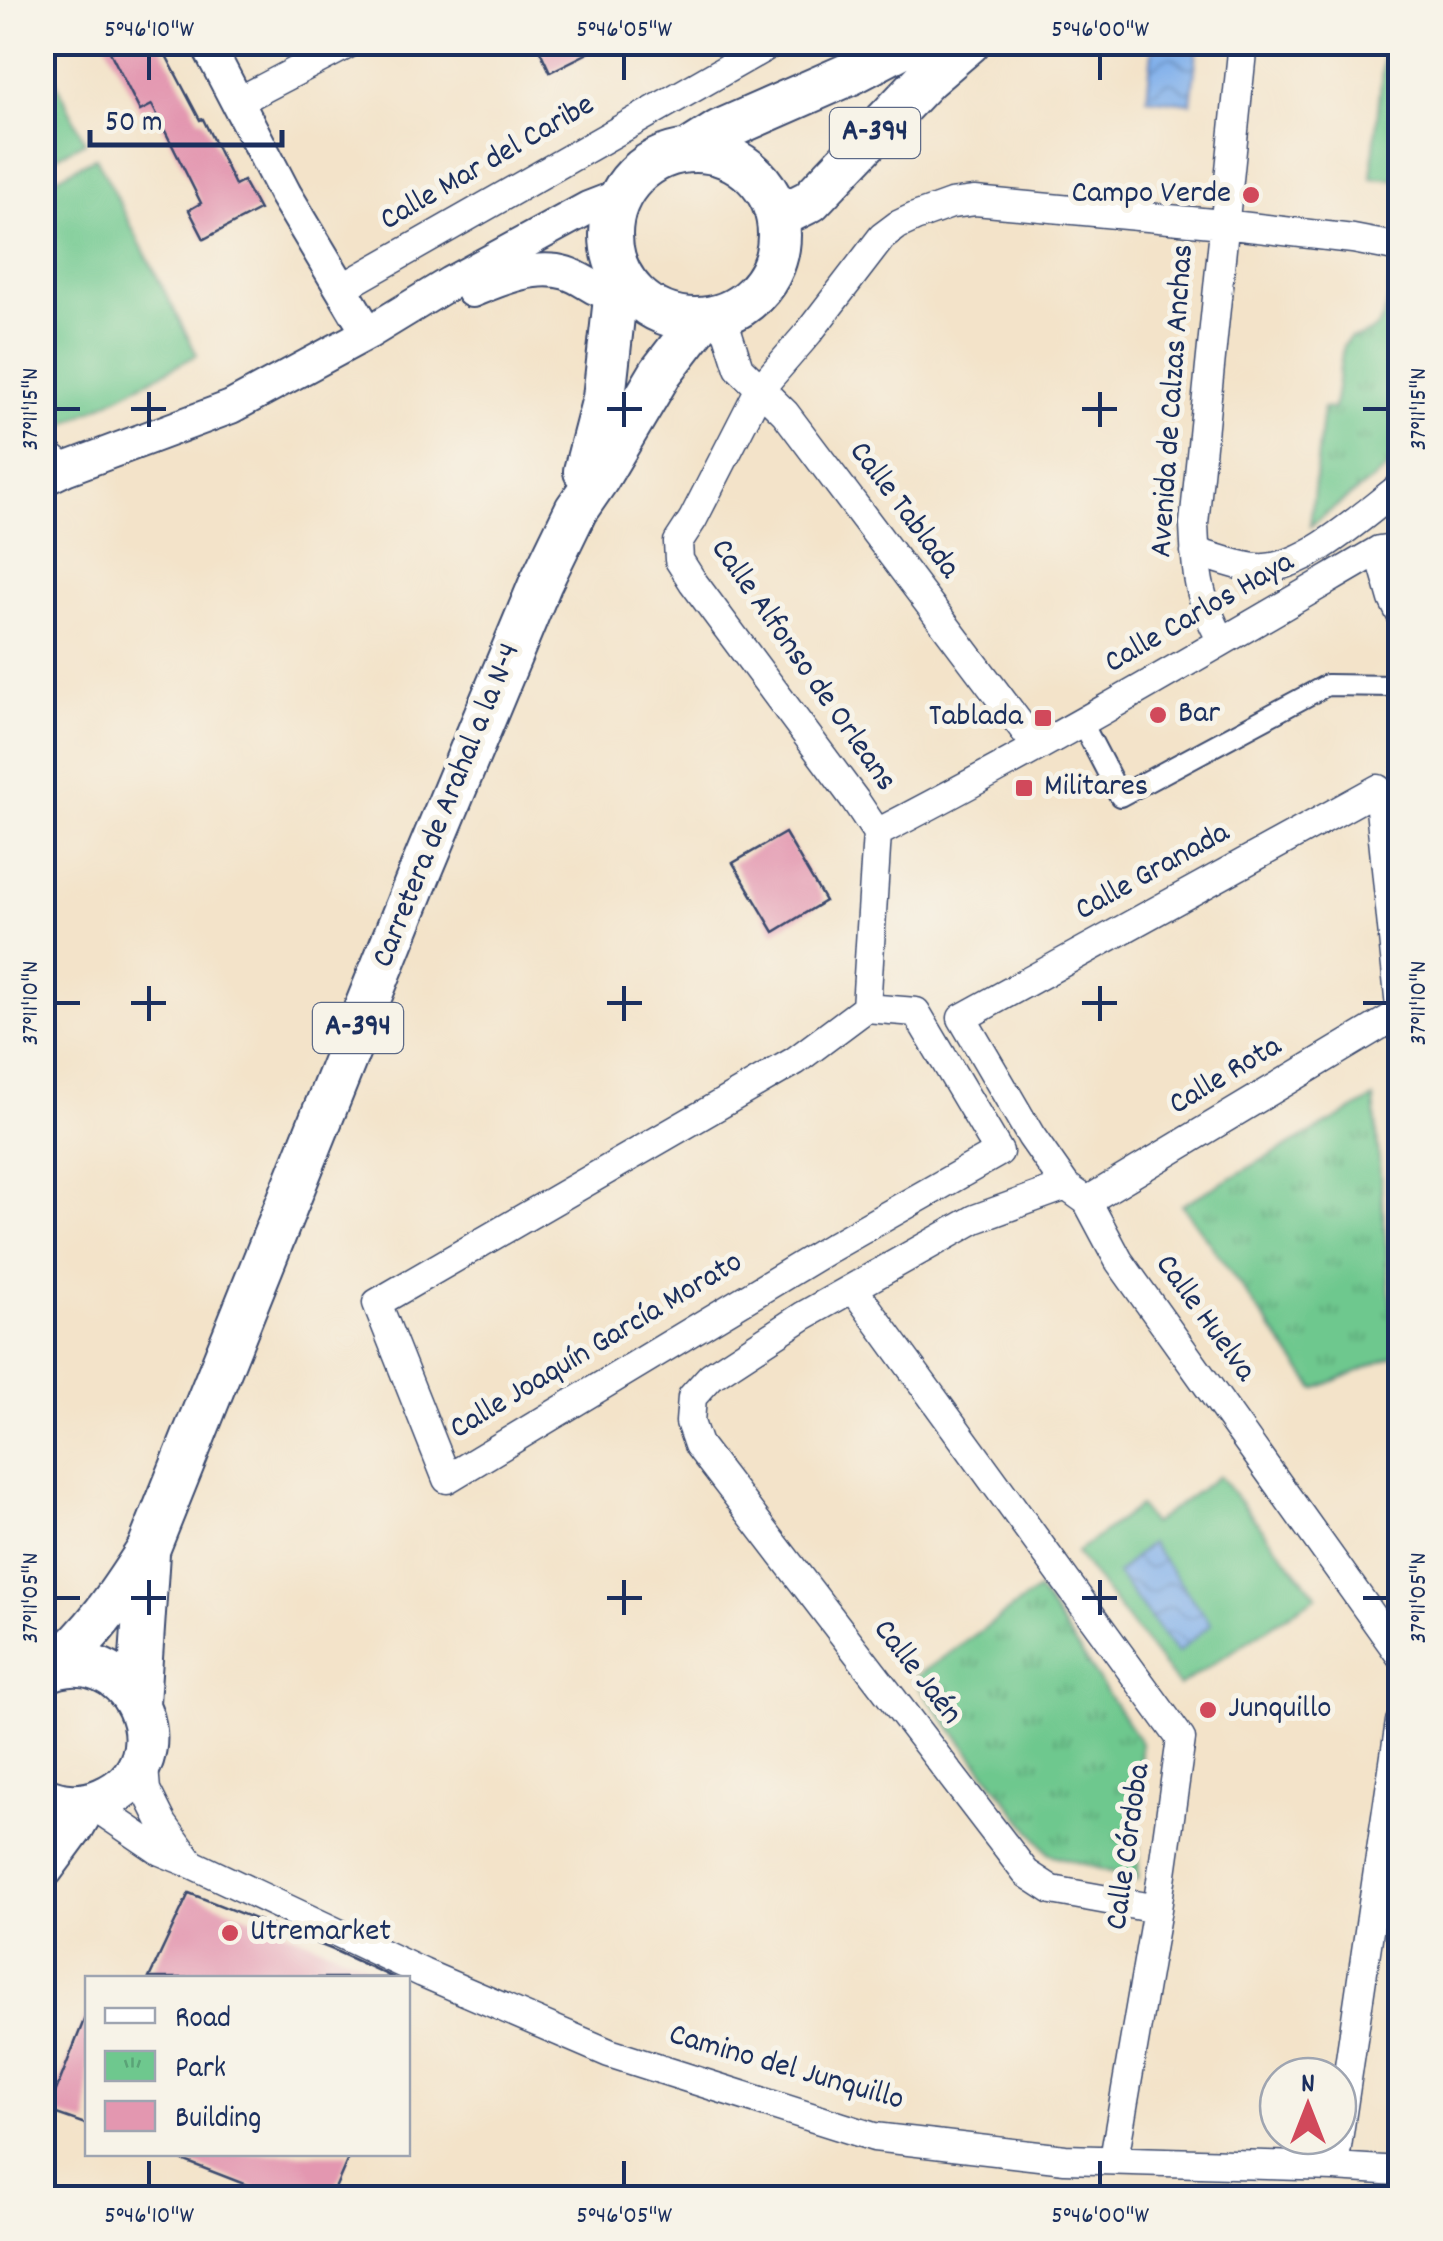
<svg xmlns="http://www.w3.org/2000/svg" width="1443" height="2241" viewBox="0 0 1443 2241" font-family="Dekko,sans-serif">
<style>
.grass{fill:#6ec88e;stroke:#447c76;stroke-width:2.5}
.park{fill:url(#park-tufts);stroke:#447c76;stroke-width:2.5}
.water{fill:url(#water-waves);stroke:#4e70a4;stroke-width:2.5}
.building{fill:#e397b0}
.lines{fill:none;stroke-linecap:round;stroke-linejoin:round}
.pedestrian-casing{stroke:#3b4a6e;stroke-width:24}
.minor-casing{stroke:#3b4a6e;stroke-width:31}
.tertiary-casing{stroke:#3b4a6e;stroke-width:36}
.primary-casing{stroke:#3b4a6e;stroke-width:46}
.pedestrian{stroke:#fff;stroke-width:20}
.minor{stroke:#fff;stroke-width:28}
.tertiary{stroke:#fff;stroke-width:32}
.primary{stroke:#fff;stroke-width:42}
.ticks{fill:none;stroke:#1b2f5e;stroke-width:4}
.poi-dot{fill:#d1495b;stroke:#f7f3e8;stroke-width:4}
.labels{text-anchor:middle;dominant-baseline:central;stroke-width:10;stroke-linejoin:round;paint-order:stroke}
.shield{fill:#f7f3e8;stroke:#5d6a87;stroke-width:2.5}
.shield-label{font-size:30px;font-weight:bold;fill:#1b2f5e}
.street-label{font-size:32px;fill:#1b2f5e;stroke:#f7f3e8}
.poi-label{font-size:32px;fill:#1b2f5e;stroke:#f7f3e8;text-anchor:start}
.neatline{fill:none;stroke:#1b2f5e;stroke-width:4}
.ticks-label{font-size:25px;text-anchor:middle;fill:#1b2f5e}
</style>
<defs>
<pattern id="park-tufts" width="24" height="20" patternUnits="userSpaceOnUse" patternTransform="scale(2.5)"><rect width="24" height="20" fill="#6ec88e"/><path d="M3 7l-1-3M5 7V3M7 7l1-3M15 17l-1-3M17 17v-4M19 17l1-3" fill="none" stroke="#5aa377"/></pattern>
<pattern id="water-waves" width="16" height="10" patternUnits="userSpaceOnUse" patternTransform="scale(2.5)"><rect width="16" height="10" fill="#81b0eb"/><path d="M0 5q4-4 8 0t8 0" fill="none" stroke="#6990c2"/></pattern>
</defs>
<rect width="100%" height="100%" fill="#f7f3e8"/>
<filter id="ink" filterUnits="userSpaceOnUse"><feTurbulence type="fractalNoise" baseFrequency=".01" numOctaves="2"/><feDisplacementMap in="SourceGraphic" scale="20" xChannelSelector="R" yChannelSelector="G"/><feConvolveMatrix kernelMatrix="1 2 1 2 8 2 1 2 1" color-interpolation-filters="sRGB"/></filter>
<filter id="wash" filterUnits="userSpaceOnUse"><feTurbulence type="fractalNoise" baseFrequency=".0048" numOctaves="4" result="noise"/><feDisplacementMap in="SourceGraphic" scale="40" xChannelSelector="R" yChannelSelector="G"/><feGaussianBlur stdDeviation="2.25" result="paint"/><feColorMatrix in="noise" values="0 0 0 0 0 0 0 0 0 0 0 0 0 0 0 0 0 1.4 0 .05"/><feComposite in="paint" operator="in"/></filter>
<g filter="url(#wash)">
<rect width="100%" height="100%" fill="#f3e3c9"/>
<!-- grass -->
<path class="grass" d="M1385,42L1400,43V180L1371,178Z
M42,53L85,142L43,163H42Z
M96,157L197,355L60,427L43,392V185Z
M1219,1476L1317,1596L1179,1686L1076,1553L1139,1506L1152,1524Z"/>
<!-- park -->
<path class="park" d="M1392,266L1400,267V459L1310,526L1323,408L1334,409L1343,346L1350,338C1391,335 1388,297 1392,266Z
M1374,1098L1395,1356L1315,1389L1182,1205Z
M1038,1590L1141,1743L1138,1880L1049,1854L913,1679Z"/>
<!-- water -->
<path class="water" d="M1153,43H1198L1191,103L1147,98Z
M1150,1543L1211,1624L1177,1653L1117,1574Z"/>
<g id="blocks">
<!-- building -->
<path class="building" d="M105,42H159L200,120L203,119L235,185L243,181L259,210L204,239L189,210L201,203L152,105L140,111Z
M536,42H610L550,72Z
M785,833L825,901L774,932L733,863Z
M189,1893L331,1949L394,1978H149Z
M86,2015H88V2125L48,2111Z
M167,2154H350L331,2198H280Z"/>
</g>
</g>
<g filter="url(#ink)">
<use href="#blocks" fill-opacity="0" stroke="#3b4a6e" stroke-width="2.5"/>
<g class="lines">
<defs>
<path id="pedestrian" d="M1082,723L1120,796L1327,685L1394,686L1400,684"/>
<path id="minor" d="M237,102L352,42
M342,288L774,42
M722,315L739,368L785,413L1037,747
M42,450L65,469
M1379,550L1393,599L1400,613
M1195,552C1215,557 1246,570 1265,568C1310,565 1364,514 1400,487
M1222,641C1197,596 1196,574 1194,524L1243,42
M877,833C1048,745 1213,647 1379,550L1400,547
M1400,1007L1378,789L962,1018L1031,1136L1066,1186L1087,1201L1119,1261L1400,1655
M866,1008L916,1012L999,1152L830,1248L447,1479L377,1303L795,1061Z
M866,1008L877,833L855,800L693,582L679,560L678,542L693,519L759,390L809,332L882,237L898,225L915,217L951,204L975,201L1223,224L1353,239L1400,248
M1066,1186L975,1219L803,1316L711,1376L692,1397L690,1422L698,1445L1026,1873L1052,1890L1157,1909
M1087,1201L1400,1013
M853,1288L1181,1739L1157,1909L1114,2159
M143,1756L146,1790L163,1824L191,1863
M91,1804L160,1851L192,1864L423,1973L609,2053L874,2137L1065,2159L1334,2167L1400,2171
M1334,2167L1400,1722"/>
<path id="tertiary" d="M206,42L285,194L368,333
M472,291C501,279 535,264 566,273C576,276 586,283 595,288C608,294 620,295 635,295
M42,480L65,469L231,407L368,333L450,283L588,208L619,196"/>
<path id="primary" d="M690,150L720,131L852,73L911,42
M611 235a84 84 0 1 1 168 0a84 84 0 1 1-168 0Z
M778,217L810,201L927,78L969,42
M585,471L604,398L618,271
M53,1668C94,1633 119,1595 148,1550L415,885L541,582L576,510L598,478L661,372L701,320
M42,1673C130,1631 190,1762 103,1799C83,1808 62,1807 42,1798
M138,1703L148,1553
M42,1868L73,1826L85,1805"/>
</defs>
<!-- pedestrian casing -->
<use href="#pedestrian" class="pedestrian-casing"/>
<!-- minor casing -->
<use href="#minor" class="minor-casing"/>
<!-- tertiary casing -->
<use href="#tertiary" class="tertiary-casing"/>
<!-- primary casing -->
<use href="#primary" class="primary-casing"/>
<!-- pedestrian -->
<use href="#pedestrian" class="pedestrian"/>
<!-- minor -->
<use href="#minor" class="minor"/>
<!-- tertiary -->
<use href="#tertiary" class="tertiary"/>
<!-- primary -->
<use href="#primary" class="primary"/>
</g>
</g>
<!-- ticks -->
<path class="ticks" d="M149,55V80M624,55V80M1100,55V80M149,392V427M624,392V427M1100,392V427M55,409H80M131,409H166M607,409H642M1082,409H1117M1363,409H1388M149,986V1021M624,986V1021M1100,986V1021M55,1003H80M131,1003H166M607,1003H642M1082,1003H1117M1363,1003H1388M149,1580V1615M624,1580V1615M1100,1580V1615M55,1598H80M131,1598H166M607,1598H642M1082,1598H1117M1363,1598H1388M149,2161V2186M624,2161V2186M1100,2161V2186"/>
<!-- markers -->
<g class="poi-dot">
<circle cx="1251" cy="195" r="10"/>
<circle cx="1158" cy="715" r="10"/>
<rect x="1033" y="708" width="20" height="20" rx="5"/>
<rect x="1014" y="778" width="20" height="20" rx="5"/>
<circle cx="1208" cy="1710" r="10"/>
<circle cx="230" cy="1933" r="10"/>
</g>
<g class="labels">
<!-- shield labels -->
<g class="shield">
<rect x="830" y="108" width="90" height="50" rx="8"/>
<rect x="313" y="1003" width="90" height="50" rx="8"/>
</g>
<g class="shield-label">
<text x="875" y="133">A-394</text>
<text x="358" y="1028">A-394</text>
</g>
<!-- street labels -->
<g class="street-label">
<text transform="translate(488 164) rotate(-30)">Calle Mar del Caribe</text>
<text transform="translate(1174 401) rotate(-86)">Avenida de Calzas Anchas</text>
<text transform="translate(903 511) rotate(53)">Calle Tablada</text>
<text transform="translate(1200 614) rotate(-30)">Calle Carlos Haya</text>
<text transform="translate(802 666) rotate(55)">Calle Alfonso de Orleans</text>
<text transform="translate(448 806) rotate(-68)">Carretera de Arahal a la N-4</text>
<text transform="translate(1153 873) rotate(-29)">Calle Granada</text>
<text transform="translate(1226 1077) rotate(-31)">Calle Rota</text>
<text transform="translate(1204 1319) rotate(54)">Calle Huelva</text>
<text transform="translate(597 1347) rotate(-31)">Calle Joaquín García Morato</text>
<text transform="translate(916 1673) rotate(52)">Calle Jaén</text>
<text transform="translate(1130 1847) rotate(-82)">Calle Córdoba</text>
<text transform="translate(786 2069) rotate(16)">Camino del Junquillo</text>
</g>
<!-- poi labels -->
<g class="poi-label">
<text x="1231" y="195" text-anchor="end">Campo Verde</text>
<text x="1178" y="715">Bar</text>
<text x="1023" y="718" text-anchor="end">Tablada</text>
<text x="1044" y="788">Militares</text>
<text x="1228" y="1710">Junquillo</text>
<text x="250" y="1933">Utremarket</text>
</g>
</g>
<!-- margin -->
<rect width="1443" height="2241" fill="none" stroke="#f7f3e8" stroke-width="110"/>
<!-- legend -->
<rect x="85" y="1976" width="325" height="180" fill="#f7f3e8" stroke="#9fa5b1" stroke-width="2.5"/>
<rect x="105" y="2008" width="50" height="15" fill="#ffffff" stroke="#9fa5b1" stroke-width="2.5"/>
<text x="175" y="2026" font-size="30" fill="#1b2f5e">Road</text>
<rect x="105" y="2051" width="50" height="30" fill="url(#park-tufts)" stroke="#9fa5b1" stroke-width="2.5"/>
<text x="175" y="2076" font-size="30" fill="#1b2f5e">Park</text>
<rect x="105" y="2101" width="50" height="30" fill="#e397b0" stroke="#9fa5b1" stroke-width="2.5"/>
<text x="175" y="2126" font-size="30" fill="#1b2f5e">Building</text>
<!-- north arrow -->
<g transform="translate(1308 2106)"><circle r="48" fill="#f7f3e8" stroke="#9fa5b1" stroke-width="2.5"/>
<path d="M0-8L18 38L0 25L-18 38Z" fill="#d1495b"/>
<text y="-15" font-size="28" font-weight="bold" text-anchor="middle" fill="#1b2f5e">N</text>
</g>
<!-- scale -->
<path d="M90 130v15h192v-15" fill="none" stroke="#1b2f5e" stroke-width="5"/>
<text x="105" y="130" font-size="30" fill="#1b2f5e" stroke="#f7f3e8" stroke-width="8" paint-order="stroke">50 m</text>
<rect x="55" y="55" width="1333" height="2131" class="neatline"/>
<g class="ticks-label">
<text x="149" y="36">5°46'10"W</text>
<text x="624" y="36">5°46'05"W</text>
<text x="1100" y="36">5°46'00"W</text>
<text transform="translate(28 409) rotate(-90)" y="9">37°11'15"N</text>
<text transform="translate(1416 409) rotate(-90)" y="9">37°11'15"N</text>
<text transform="translate(28 1003) rotate(-90)" y="9">37°11'10"N</text>
<text transform="translate(1416 1003) rotate(-90)" y="9">37°11'10"N</text>
<text transform="translate(28 1598) rotate(-90)" y="9">37°11'05"N</text>
<text transform="translate(1416 1598) rotate(-90)" y="9">37°11'05"N</text>
<text x="149" y="2222">5°46'10"W</text>
<text x="624" y="2222">5°46'05"W</text>
<text x="1100" y="2222">5°46'00"W</text>
</g>
</svg>
